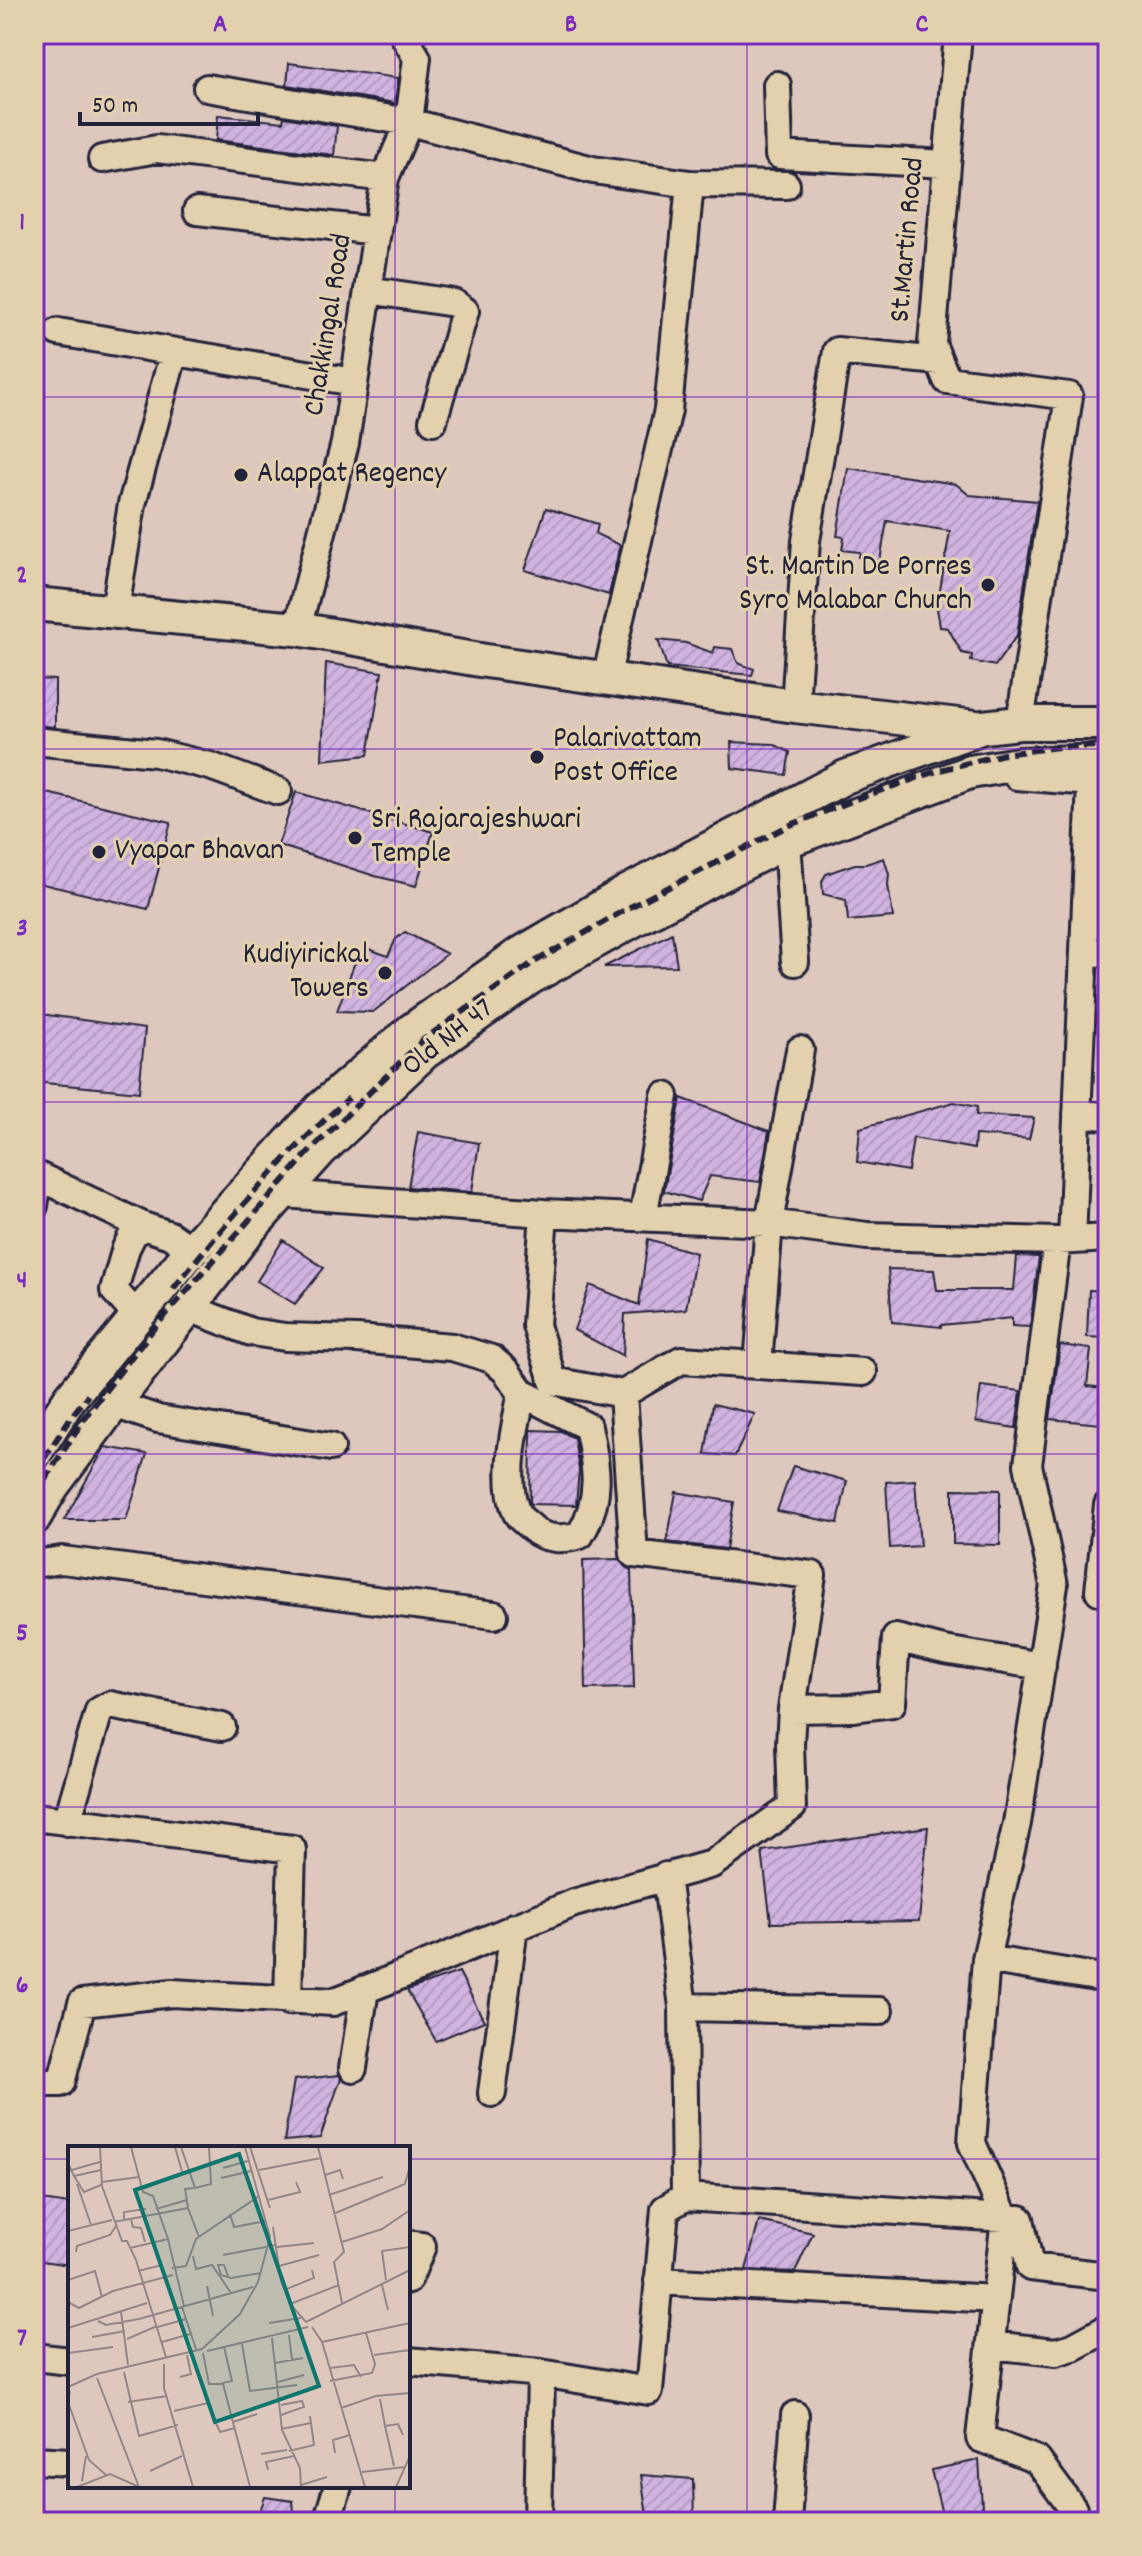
<svg xmlns="http://www.w3.org/2000/svg" width="1142" height="2556" viewBox="0 0 1142 2556" font-family="Dekko,sans-serif">
<style>
.building{fill:url(#building-hatch);stroke:#22223b;stroke-width:2}
.lines{fill:none;stroke-linecap:round;stroke-linejoin:round}
.minor-casing{stroke:#22223b;stroke-width:32}
.major-casing{stroke:#22223b;stroke-width:38}
.minor{stroke:#e3d1ae;stroke-width:26}
.major{stroke:#e3d1ae;stroke-width:32}
.rail{stroke:#22223b;stroke-width:6;stroke-dasharray:12 6;stroke-linecap:butt}
.grid{fill:none;stroke:#7b2cbf;stroke-width:2;stroke-opacity:0.55}
.poi-dot{fill:#22223b;stroke:#e3d1ae;stroke-width:3}
.labels{text-anchor:middle;dominant-baseline:central;stroke-width:6;stroke-linejoin:round;paint-order:stroke}
.street-label{font-size:30px;fill:#22223b;stroke:#e3d1ae}
.poi-label{font-size:30px;fill:#22223b;stroke:#e3d1ae;text-anchor:start}
.inset-road{fill:none;stroke:#938689;stroke-width:2}
.view{fill:#0f766e;fill-opacity:0.15;stroke:#0f766e;stroke-width:4}
.inset-edge{fill:none;stroke:#22223b;stroke-width:4}
.neatline{fill:none;stroke:#7b2cbf;stroke-width:3}
.grid-label{font-size:26px;text-anchor:middle;font-weight:bold;fill:#7b2cbf}
</style>
<defs>
<pattern id="building-hatch" width="6" height="6" patternUnits="userSpaceOnUse" patternTransform="scale(2)"><rect width="6" height="6" fill="#d1b3e0"/><path d="M-1 1l2-2M0 6l6-6M5 7l2-2" fill="none" stroke="#b39ac1"/></pattern>
</defs>
<rect width="100%" height="100%" fill="#dec8bd"/>
<filter id="ink" filterUnits="userSpaceOnUse"><feTurbulence type="fractalNoise" baseFrequency=".0125" numOctaves="2"/><feDisplacementMap in="SourceGraphic" scale="16" xChannelSelector="R" yChannelSelector="G"/><feConvolveMatrix kernelMatrix="1 2 1 2 8 2 1 2 1" color-interpolation-filters="sRGB"/></filter>
<g filter="url(#ink)">
<!-- building -->
<path class="building" d="M289,63L398,78L395,103L287,85Z
M218,115L283,122L284,117L337,126L334,155L216,140Z
M848,468L956,484L969,495L1037,501L1017,635L995,666L971,661L972,655L962,653L948,628L940,627L937,608L950,531L887,521L880,561L859,557L860,552L842,550L844,537L837,536Z
M546,508L598,524L596,534L620,545L609,595L525,570Z
M658,640L686,643L713,653L715,647L732,649L738,663L754,669L752,675L667,667Z
M326,663L382,672L368,755L322,760Z
M34,679L55,680V727L34,725Z
M731,742L773,744L790,752L786,775L732,768Z
M34,790L171,822L148,909L34,882Z
M296,792L433,832L416,886L375,876L278,845Z
M884,858L889,874L888,885L893,917L848,921L846,900L823,894L822,881L826,874L837,870L855,864H866Z
M405,932L447,954L373,1012L337,1011L356,959L366,948L388,956L396,939Z
M672,933L677,966L604,967Z
M34,1013L145,1029L139,1092L34,1082Z
M681,1098L769,1131L760,1182L710,1176L699,1201L664,1191Z
M954,1102L977,1107L976,1115L1034,1118L1029,1139L975,1135L974,1149L913,1138L908,1171L857,1162L860,1128Z
M418,1132L479,1143L472,1192L408,1187Z
M648,1239L696,1253L686,1309L625,1314L623,1356L574,1330L590,1285L639,1305Z
M283,1240L324,1268L295,1304L257,1281Z
M1017,1256L1039,1257L1030,1327L1012,1326V1318L941,1325V1327L892,1322L888,1269L934,1270L937,1290H1014Z
M1089,1290L1108,1291V1338L1087,1337Z
M1060,1345L1091,1349L1087,1386L1104,1388L1100,1424L1050,1419Z
M981,1386L1021,1391L1016,1428L976,1422Z
M713,1404L755,1414L735,1456L705,1454Z
M531,1430L561,1431L574,1438L579,1470L576,1505L530,1504Z
M105,1447L147,1454L126,1520H64Z
M793,1466L847,1481L838,1523L777,1511Z
M915,1480L920,1546L890,1548L886,1482Z
M953,1489L1000,1490V1545L953,1544Z
M676,1492L734,1502L726,1549L667,1542Z
M619,1559L625,1567L631,1570L634,1688L586,1689L583,1560Z
M928,1827L919,1921L771,1923L762,1851Z
M459,1972L484,2021L436,2041L407,1990Z
M339,2075L341,2078L320,2138L284,2141L294,2080Z
M34,2199L70,2204V2265L34,2260Z
M759,2221L813,2233L795,2272L746,2270Z
M979,2460L983,2522H944L931,2470Z
M641,2475L693,2479L694,2522H648Z
M265,2497L293,2501L295,2522H256Z"/>
<g class="lines">
<defs>
<path id="minor" d="M958,34L932,344L947,380L1069,396L1020,723
M777,85L779,155L947,164
M207,88L409,122L593,170L690,184L668,410L606,679
M102,159L157,149L385,178
M690,184L786,185
M197,211L377,231
M368,290L454,303L465,311L433,421
M58,332L354,382
M115,610L132,504L174,352
M297,629L345,443L385,178L409,122L417,58L403,34
M795,706L806,541L837,351L939,361
M34,741L156,753L210,766L278,791
M1017,776L1091,782L1072,1240
M787,841L795,962
M1084,952L1108,953
M1077,1114L1108,1116
M34,1174L143,1226
M34,1177L37,1186L34,1206
M283,1194L544,1213L769,1223L867,1236L1057,1241L1108,1238
M544,1213L536,1325L553,1381L623,1394L634,1554L812,1575L792,1709
M643,1217L665,1096
M189,1308L251,1332L285,1337L357,1339L452,1347L492,1359L506,1371L522,1393L588,1427C597,1467 602,1499 580,1535C564,1540 545,1540 533,1529C528,1524 518,1518 516,1511C503,1479 515,1425 522,1393
M137,1316L114,1290L126,1248L133,1234L143,1226L170,1235L192,1250
M758,1365L769,1223L800,1050
M623,1394L681,1360L863,1372
M114,1404L158,1419L331,1447
M34,1564L62,1560L494,1615
M1099,1591L1108,1505
M34,1817L292,1849L288,2001
M67,1822L99,1711L110,1705L222,1727
M986,1959L1017,1823L1054,1585L1028,1465L1057,1241
M683,2007L879,2011
M353,2068L365,1989
M34,2083H61L82,2003L172,1993L333,2002L397,1977L574,1903L712,1864L792,1807L790,1744L792,1709L852,1708L892,1703L896,1638L944,1650L1042,1666
M492,2093L514,1927
M685,2197L1020,2219L1030,2267L1108,2276
M408,2244L422,2246L408,2280
M658,2281L996,2299
M991,2345L1056,2352L1073,2347L1108,2328
M34,2357L70,2361
M408,2361L541,2373
M34,2460L70,2462
M327,2522L338,2486
M538,2522L541,2373L649,2391L665,2209L685,2197L683,2007L666,1876
M787,2522L795,2415
M1072,2522L1073,2509L1037,2460L980,2438L1005,2218L972,2143L986,1959L1108,1979"/>
<path id="major" d="M34,604L297,629L486,661L795,706L976,727
M34,1455L70,1398L196,1245L320,1109L413,1029L518,955L625,893L845,777L983,727L1020,723H1108
M34,1518L52,1487L114,1404L248,1231L321,1150L424,1053L530,978L641,916L787,841L970,772L1018,764L1108,761"/>
</defs>
<!-- minor casing -->
<use href="#minor" class="minor-casing"/>
<!-- major casing -->
<use href="#major" class="major-casing"/>
<!-- minor -->
<use href="#minor" class="minor"/>
<!-- major -->
<use href="#major" class="major"/>
<!-- rail -->
<path class="rail" d="M173,1289C227,1221 284,1155 349,1098
M34,1474L71,1417L88,1395
M34,1496L88,1413L154,1328L309,1152L423,1040L531,964L630,907L788,826L862,797L940,770L1004,754L1058,747L1108,746"/>
</g>
</g>
<!-- grid -->
<path class="grid" d="M395,34V2148M747,34V2522M34,397H1108M34,749H1108M34,1102H1108M34,1454H1108M34,1807H1108M34,2159H70M408,2159H1108M395,2486V2522"/>
<!-- markers -->
<g class="poi-dot">
<circle cx="241" cy="475" r="8"/>
<circle cx="988" cy="585" r="8"/>
<circle cx="537" cy="757" r="8"/>
<circle cx="355" cy="838" r="8"/>
<circle cx="99" cy="852" r="8"/>
<circle cx="385" cy="973" r="8"/>
</g>
<g class="labels">
<!-- street labels -->
<g class="street-label">
<text transform="translate(909 240) rotate(-85)">St.Martin Road</text>
<text transform="translate(330 325) rotate(-81)">Chakkingal Road</text>
<text transform="translate(449 1039) rotate(-38)">Old NH 47</text>
</g>
<!-- poi labels -->
<g class="poi-label">
<text x="257" y="475">Alappat Regency</text>
<text x="972" y="568" text-anchor="end">St. Martin De Porres<tspan x="972" dy="34">Syro Malabar Church</tspan></text>
<text x="553" y="740">Palarivattam<tspan x="553" dy="34">Post Office</tspan></text>
<text x="371" y="821">Sri Rajarajeshwari<tspan x="371" dy="34">Temple</tspan></text>
<text x="115" y="852">Vyapar Bhavan</text>
<text x="369" y="956" text-anchor="end">Kudiyirickal<tspan x="369" dy="34">Towers</tspan></text>
</g>
</g>
<!-- overview -->
<g transform="translate(68 2146)">
<rect width="342" height="342" fill="#dec8bd"/>
<path class="inset-road" d="M32,1L34,40L54,95H59L68,114L98,211M107,1L115,29M113,1L127,42L117,43L120,62L131,91M182,1L202,62M250,1L276,106L266,116L274,157M0,17L6,30L33,24M155,22L180,15M191,24L253,12M0,25L32,16M257,29L272,24L275,33M6,30L16,46L33,39M153,32L183,25M34,36L71,31M9,38L23,79M127,42L143,38L141,1M74,43L142,18M261,49L315,31M200,54L232,46L228,36M88,63L119,54M162,68L166,81L198,75M265,68L337,38L342,19M63,73L65,81L73,82L77,96M56,74V66L78,63M46,76L120,62M205,81L213,135L222,158L238,176M0,85L44,74M100,93L116,160M274,96L314,83L342,64M209,101L246,97M62,102L100,93L85,50L75,46L63,1M8,106L9,100L42,89L48,80M155,109L208,99M125,110L128,123L144,119L163,147M211,120L251,109M104,122L118,120L128,93L191,50M70,125L94,119M160,130L156,119H150L153,129L163,132L193,127M0,134L27,125L34,151M318,134L314,105L342,101M314,139L320,164M139,140L145,170M216,144L246,132L244,124M0,156L11,162L45,145L105,129M222,158L271,139M114,161L128,203M53,166L60,219M30,175L38,179L71,173L185,141M238,176L342,124M201,177L233,172M90,181L118,173M244,181L254,196L297,341M0,182L79,157M221,189L224,214M24,191L57,185M204,192L214,284L232,322L233,341M59,193L89,180M94,196L122,188M254,196L342,177M174,198L182,245L229,239M139,205L240,181M0,207L45,201M135,207L141,238H155L182,341M306,209L342,204M207,217L235,212M96,218V242L125,341M262,222L286,219L293,231M56,226L71,290L110,279M112,231L123,228L119,209M29,232L71,341M262,235L304,227L307,218L298,187M210,236L236,229M154,237L164,235L156,201M0,241L29,228L134,203L172,168L190,136L202,91L177,1M2,245L0,256L21,314L38,329M312,253L317,280L330,278L335,289M60,256L99,250M213,259L234,255L236,261L213,269M273,262L308,250L342,247M106,265L140,257M147,275L152,286L167,282M165,276L189,268M317,280L326,320M213,283L243,277M221,305L246,299L242,270M267,307L265,294L282,289M193,308L219,304M200,324L198,316L226,310M82,325L114,310M294,326L337,321M14,335L18,310M233,339L259,331M9,341L42,328L69,340M328,341L342,310"/>
<path class="view" d="M171,8L251,240L147,276L67,44Z"/>
<rect width="342" height="342" class="inset-edge"/>
</g>
<!-- margin -->
<rect width="1142" height="2556" fill="none" stroke="#e3d1ae" stroke-width="88"/>
<!-- scale -->
<path d="M80 112v12h178v-12" fill="none" stroke="#22223b" stroke-width="4"/>
<text x="92" y="112" font-size="24" fill="#22223b" stroke="#e3d1ae" stroke-width="6" paint-order="stroke">50 m</text>
<rect x="44" y="44" width="1054" height="2468" class="neatline"/>
<g class="grid-label">
<text x="220" y="31">A</text>
<text x="571" y="31">B</text>
<text x="922" y="31">C</text>
<text x="22" y="229">1</text>
<text x="22" y="582">2</text>
<text x="22" y="935">3</text>
<text x="22" y="1287">4</text>
<text x="22" y="1640">5</text>
<text x="22" y="1992">6</text>
<text x="22" y="2345">7</text>
</g>
</svg>
